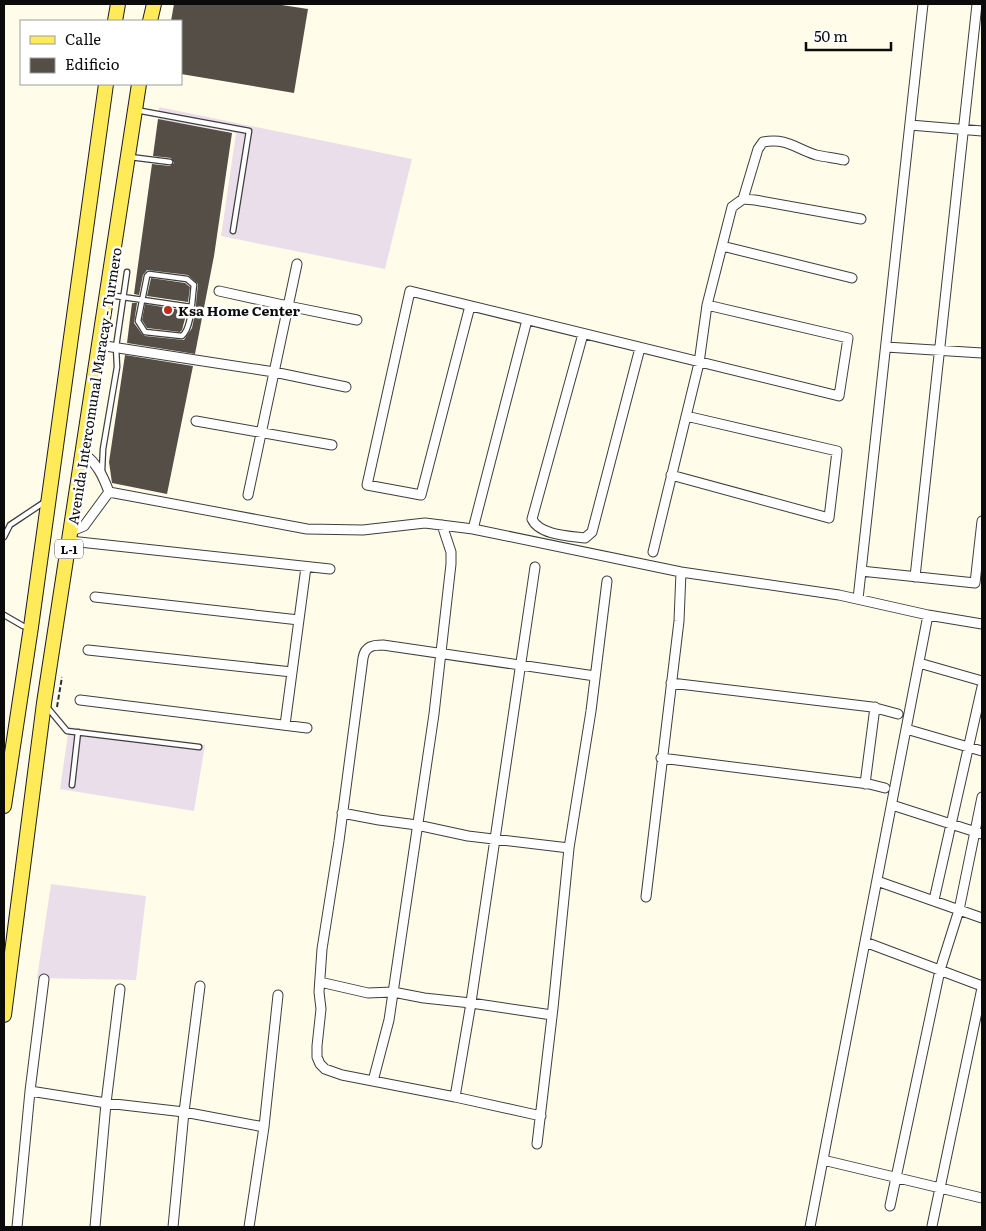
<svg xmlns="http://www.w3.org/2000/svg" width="986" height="1231" viewBox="0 0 986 1231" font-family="Literata,serif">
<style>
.industrial{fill:#ebdeeb}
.building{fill:#544e47}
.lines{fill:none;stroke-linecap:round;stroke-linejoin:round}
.lane-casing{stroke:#3e3e3e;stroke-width:7}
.street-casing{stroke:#3e3e3e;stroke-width:11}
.primary-casing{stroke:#1c1c1c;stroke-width:16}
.path{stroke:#2d2d2d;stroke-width:2;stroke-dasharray:5 2.5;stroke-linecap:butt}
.lane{stroke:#fff;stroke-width:4.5}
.street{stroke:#fff;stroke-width:9}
.primary{stroke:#ffea59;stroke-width:14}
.poi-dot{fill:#c1291d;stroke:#fff;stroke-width:2}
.labels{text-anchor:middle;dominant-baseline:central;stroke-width:5;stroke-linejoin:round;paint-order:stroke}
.shield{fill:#fff;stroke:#545454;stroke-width:1}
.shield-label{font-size:12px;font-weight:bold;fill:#0b0b0b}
.poi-label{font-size:14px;font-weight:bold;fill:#0b0b0b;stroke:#fff;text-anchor:start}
.street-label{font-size:14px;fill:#0b0b0b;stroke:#fff}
</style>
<rect width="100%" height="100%" fill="#fffde9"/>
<!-- industrial -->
<path class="industrial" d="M159,107L412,159L385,269L221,236L236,133L158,119Z
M69,727L205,745L194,811L60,789Z
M51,884L146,896L136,980L37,978Z"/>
<!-- building -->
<path class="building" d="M174,4H275L308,9L294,93L181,74V21H171Z
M158,119L232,133L214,256L195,354L127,343L132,303H137L134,323L142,334L145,336L184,340L192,328L195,313L198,284L188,275L147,270L143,275L139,295L134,294L152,164L170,166L174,163L171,158L153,156Z
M151,278L185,283L190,287L188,302L147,296Z
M145,304L187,311L182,330L180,332L147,328L142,320Z
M125,355L193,366L167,494L112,483L109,462Z"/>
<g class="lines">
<defs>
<path id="lane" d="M136,110L249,131L233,231
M130,157L170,162
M149,274L187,279L194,285C192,298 192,328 182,336L145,332L138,321L147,276Z
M109,295L191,307
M102,471L103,449L117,367L116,347L127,272
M4,537L10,525L43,503
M4,615L23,626L30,627
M47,707L67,731L199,747
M72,785L78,732"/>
<path id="street" d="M910,125L982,131
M743,199L758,149L763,142C788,138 794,148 816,155C825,157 835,158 844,160
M722,246L732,207L743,199L755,200L861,219
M219,291L288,306L357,320
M470,306L421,495L367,485L410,291L839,396L848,338L707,305
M583,334L532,519C539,535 569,536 585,538L592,532L640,348
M99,345L274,372L346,387
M886,347L982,353
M196,421L332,445
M83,453C97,463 103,476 109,492
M671,475L829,518L837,451L686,416
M109,492L307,529L363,530L425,523L473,529L681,572L839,595L928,615L982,624
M248,495L297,264
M473,529L527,320
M72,531L84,526L109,492
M70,541L330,569
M653,552L699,363L707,305L722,246L852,278
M861,571L975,583L982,521
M915,577L977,4
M95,597L299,620
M858,599L923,4
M88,650L292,672
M919,663L982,681
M671,683L872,707L898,714
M80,700L307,728
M285,725L306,567
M906,729L982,751
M661,758L869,784L885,788
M865,784L875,707
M892,805L982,834
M342,813L379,820L417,825L468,836L569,848
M877,881L982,918
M646,897L679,621L681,572
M934,900L982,687
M865,942L982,986
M320,982L368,993L393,992L424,998L471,1003L552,1015
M373,1081L389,1020L434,714L451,564V552L442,525
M30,1091L106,1103L184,1112L264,1127
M455,1097L470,1009L535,567
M541,1116L455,1097L342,1075L325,1069L320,1064L317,1057V1046L321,1009L319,992L322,949L339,841L363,658C365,646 373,645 383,645L595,676
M537,1144L553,1008L569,848L591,711L607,581
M823,1160L982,1198
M890,1206L940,970L959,910L982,797
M932,1226L982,988
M17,1227L30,1091L44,979
M95,1227L106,1103L120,989
M173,1227L184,1112L200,986
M249,1227L264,1127L278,995
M810,1227L928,615"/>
<path id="primary" d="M115,21L118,4
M150,21L154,4
M4,806L31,627L106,84
M4,1015L44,703L139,84"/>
</defs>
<!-- lane casing -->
<use href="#lane" class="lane-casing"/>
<!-- street casing -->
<use href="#street" class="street-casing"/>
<!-- primary casing -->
<use href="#primary" class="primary-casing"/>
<!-- path -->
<path class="path" d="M57,707L62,677"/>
<!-- lane -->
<use href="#lane" class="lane"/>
<!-- street -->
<use href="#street" class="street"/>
<!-- primary -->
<use href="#primary" class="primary"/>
</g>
<!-- markers -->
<circle class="poi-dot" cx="168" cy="310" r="5"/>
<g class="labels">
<!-- shield labels -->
<rect class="shield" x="55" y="539.5" width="28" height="19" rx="4"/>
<g class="shield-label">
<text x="69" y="549">L-1</text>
</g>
<!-- poi labels -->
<g class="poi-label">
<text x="178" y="310">Ksa Home Center</text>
</g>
<!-- street labels -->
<g class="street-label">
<text transform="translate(94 386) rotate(-81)">Avenida Intercomunal Maracay - Turmero</text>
</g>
</g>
<!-- border -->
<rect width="986" height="1231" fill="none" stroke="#0b0b0b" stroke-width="10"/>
<!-- legend -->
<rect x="20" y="20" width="162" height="65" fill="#ffffff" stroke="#9d9d9d"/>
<rect x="30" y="36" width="25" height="8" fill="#ffea59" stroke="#9d9d9d"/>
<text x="65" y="45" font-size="15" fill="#0b0b0b">Calle</text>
<rect x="30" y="58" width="25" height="15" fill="#544e47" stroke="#9d9d9d"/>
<text x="65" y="70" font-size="15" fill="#0b0b0b">Edificio</text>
<!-- scale -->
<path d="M806 42v8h85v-8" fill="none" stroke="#0b0b0b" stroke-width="2.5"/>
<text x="814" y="42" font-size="15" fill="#0b0b0b" stroke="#ffffff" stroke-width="4" paint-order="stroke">50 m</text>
</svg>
